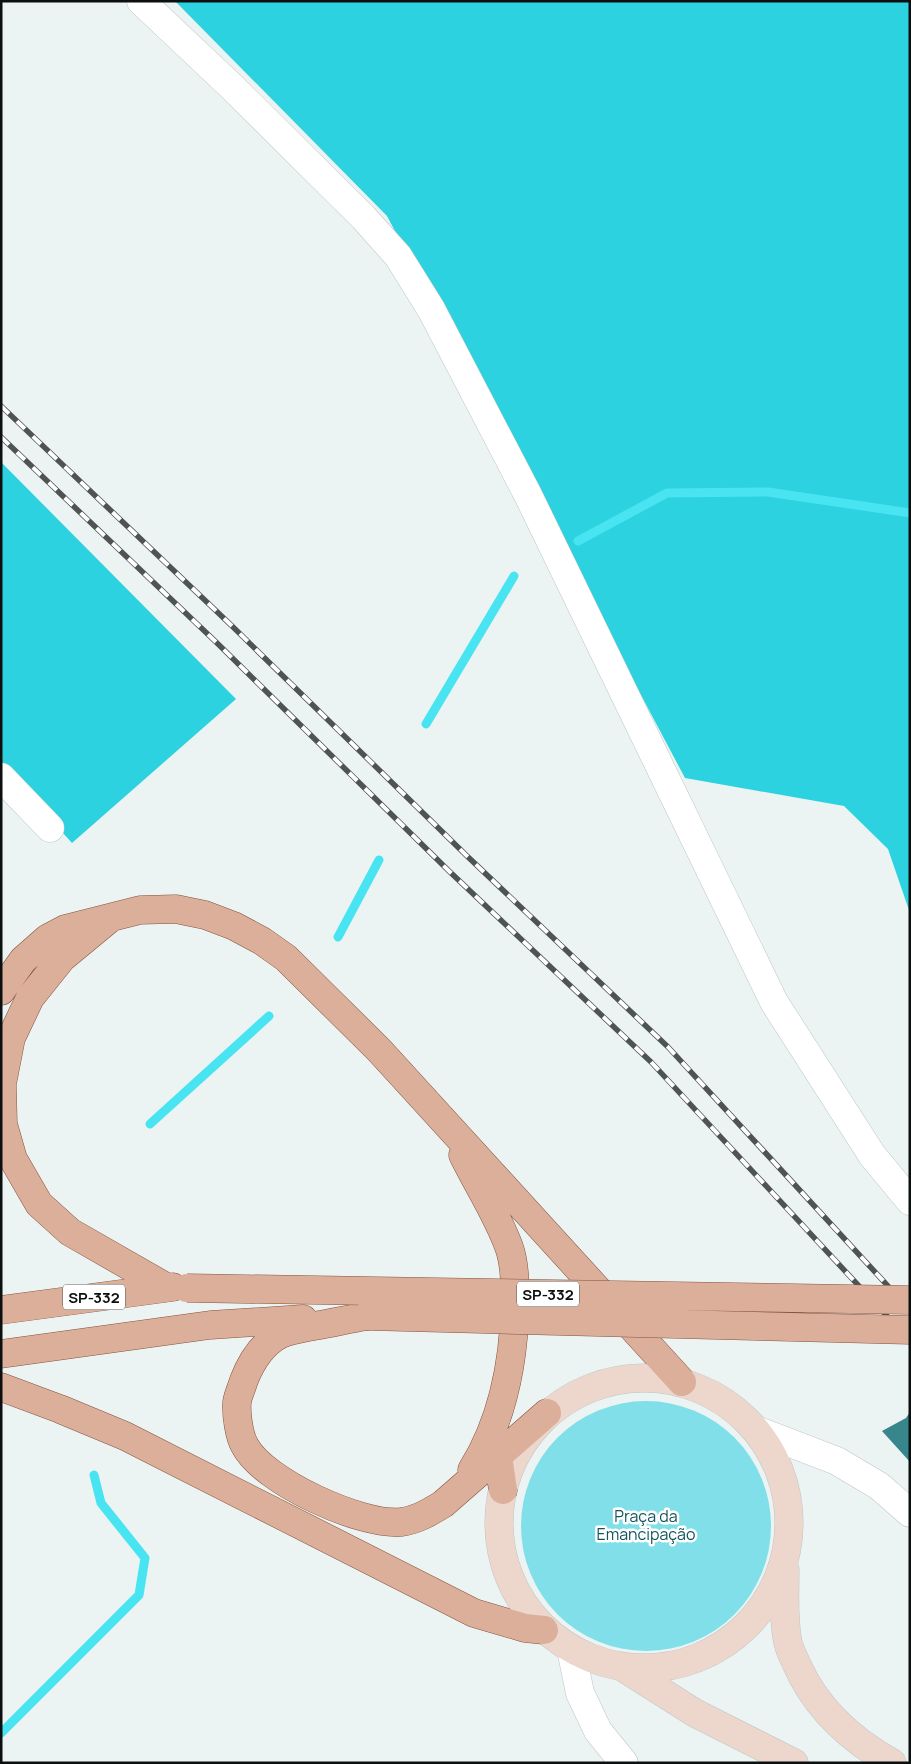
<svg xmlns="http://www.w3.org/2000/svg" width="911" height="1764" viewBox="0 0 911 1764" font-family="Manrope,sans-serif">
<style>
.green{fill:#80dfe8}
.forest{fill:#2cd2df}
.lines{fill:none;stroke-linecap:round;stroke-linejoin:round}
.stream{stroke:#48e4f1;stroke-width:9}
.building{fill:#37868c}
.street-casing{stroke:#bec6c7;stroke-width:29}
.secondary-casing{stroke:#bec6c7;stroke-width:29}
.primary-casing{stroke:#84543e;stroke-width:29}
.street{stroke:#fff;stroke-width:28}
.secondary{stroke:#edd7cd;stroke-width:28}
.primary{stroke:#dcaf9b;stroke-width:28}
.rail-casing{stroke:#4f5353;stroke-width:5.5}
.rail{stroke:#fff;stroke-width:4;stroke-dasharray:11;stroke-linecap:butt}
.primary-bridge-casing{stroke:#84543e;stroke-width:29;stroke-linecap:butt}
.primary-bridge{stroke:#dcaf9b;stroke-width:28}
.labels{text-anchor:middle;dominant-baseline:central;stroke-width:5;stroke-linejoin:round;paint-order:stroke}
.shield{fill:#fff;stroke:#555757;stroke-width:1}
.shield-label{font-size:15px;font-weight:bold;fill:#0c0f0f}
.park-label{font-size:16px;fill:#14555b;stroke:#fff}
</style>
<rect width="100%" height="100%" fill="#ebf3f3"/>
<!-- green -->
<path class="green" d="M521 1526a125 125 0 1 1 250 0a125 125 0 1 1-250 0Z"/>
<!-- forest -->
<path class="forest" d="M175,1H910V913L888,849L844,806L685,778L387,216Z
M1,462L236,699L72,843L1,764Z"/>
<g class="lines">
<!-- stream -->
<path class="stream" d="M578,541L667,493L768,492L910,513
M426,724L514,576
M338,937L379,860
M150,1124L269,1016
M1,1733L139,1595L145,1558L101,1503L94,1475"/>
</g>
<!-- building -->
<path class="building" d="M910,1412V1462L882,1431L906,1418Z"/>
<g class="lines">
<defs>
<path id="street" d="M141,1L231,86L364,218L398,256L431,309L528,495L774,1002L872,1155L910,1201
M1,777L50,828
M756,1430L837,1461L879,1486L910,1513
M571,1649L580,1693L598,1731L624,1763"/>
<path id="secondary" d="M499 1523a145 145 0 1 1 290 0a145 145 0 1 1-290 0Z
M785,1570C785,1594 783,1619 788,1643C790,1651 794,1658 797,1665C816,1708 851,1740 892,1763
M624,1668L695,1713L794,1763"/>
<path id="primary" d="M108,920L62,958L30,998L11,1038L2,1084L3,1124L13,1159L39,1204L70,1232L166,1287
M1,991L23,960L48,938L65,929L140,910L176,909L205,915L234,926L262,941L286,958L379,1050L682,1382
M463,1155C478,1186 497,1214 509,1247C515,1264 515,1285 515,1303C514,1362 503,1420 472,1470
M1,1310L173,1287
M367,1316C349,1319 332,1323 314,1326C304,1328 291,1330 281,1334C263,1343 251,1362 244,1380C242,1387 238,1395 237,1402C236,1414 239,1436 245,1446C264,1482 362,1526 401,1522C417,1520 430,1512 443,1504L547,1413
M1,1354L210,1325L303,1319
M1,1387L60,1409L125,1436L474,1613L525,1628L544,1630
M496,1443L503,1490"/>
</defs>
<!-- street casing -->
<use href="#street" class="street-casing"/>
<!-- secondary casing -->
<use href="#secondary" class="secondary-casing"/>
<!-- primary casing -->
<use href="#primary" class="primary-casing"/>
<!-- street -->
<use href="#street" class="street"/>
<!-- secondary -->
<use href="#secondary" class="secondary"/>
<!-- primary -->
<use href="#primary" class="primary"/>
<defs>
<path id="rail" d="M1,406L232,626L467,856L668,1047L910,1310
M1,437L216,642L450,872L651,1062L910,1341"/>
</defs>
<!-- rail casing -->
<use href="#rail" class="rail-casing"/>
<!-- rail -->
<use href="#rail" class="rail"/>
<defs>
<path id="primary-bridge" d="M187,1288L910,1300
M367,1316L910,1330"/>
</defs>
<!-- primary-bridge casing -->
<use href="#primary-bridge" class="primary-bridge-casing"/>
<!-- primary-bridge -->
<use href="#primary-bridge" class="primary-bridge"/>
</g>
<g class="labels">
<!-- shield labels -->
<g class="shield">
<rect x="517" y="1281.5" width="62" height="25" rx="4"/>
<rect x="63" y="1284.5" width="62" height="25" rx="4"/>
</g>
<g class="shield-label">
<text x="548" y="1294">SP-332</text>
<text x="94" y="1297">SP-332</text>
</g>
<!-- park labels -->
<g class="park-label">
<text x="646" y="1516">Praça da<tspan x="646" dy="18">Emancipação</tspan></text>
</g>
</g>
<!-- border -->
<rect width="911" height="1764" fill="none" stroke="#0c0f0f" stroke-width="5"/>
</svg>
